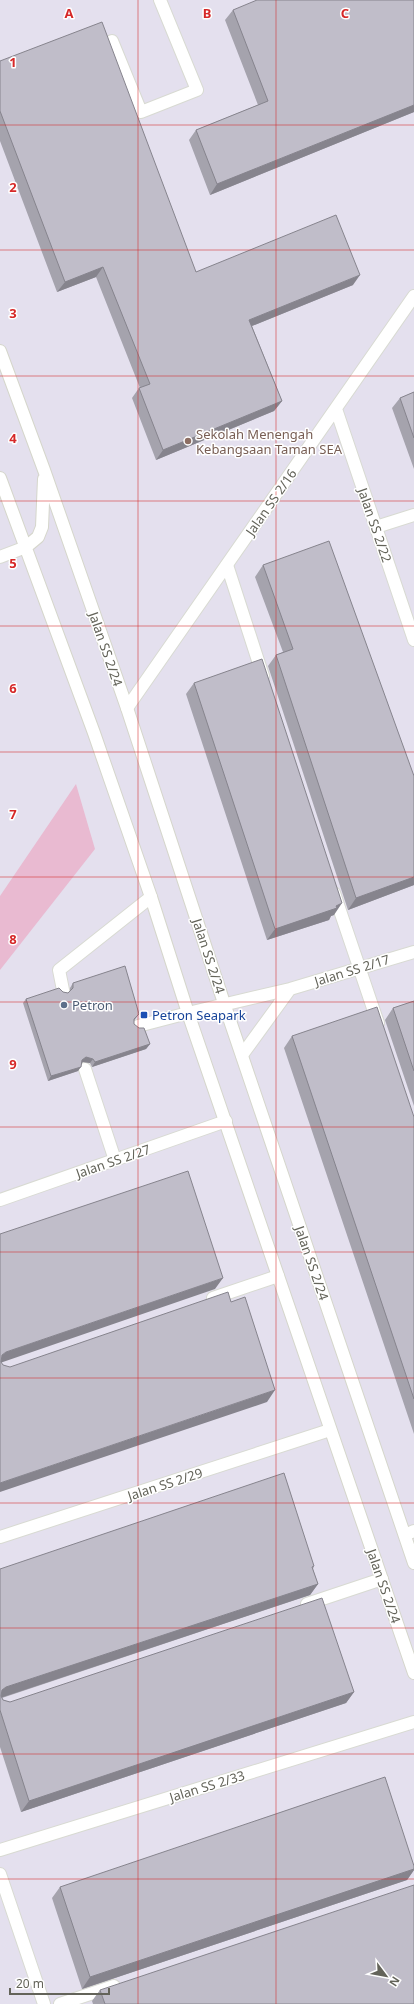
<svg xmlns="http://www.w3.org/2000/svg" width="414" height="2004" viewBox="0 0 414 2004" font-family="'Noto Sans',sans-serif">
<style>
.green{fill:#e9bad1}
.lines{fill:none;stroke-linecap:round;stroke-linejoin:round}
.service-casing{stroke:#d8dad2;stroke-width:14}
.minor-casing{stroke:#d8dad2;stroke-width:14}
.secondary-casing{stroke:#d5d6cb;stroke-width:14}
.service{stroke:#fff;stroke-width:12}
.minor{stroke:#fff;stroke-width:12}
.secondary{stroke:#fff;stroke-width:12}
.wall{fill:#a5a3ad}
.shaded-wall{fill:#86848d}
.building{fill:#c0bdc9;stroke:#86848d}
.grid{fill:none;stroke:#d62828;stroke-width:1;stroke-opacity:0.55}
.education-dot{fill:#8d6e63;stroke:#fff;stroke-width:1.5}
.service-dot{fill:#5c6f8a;stroke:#fff;stroke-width:1.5}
.transit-dot{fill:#1a4fb4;stroke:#fff;stroke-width:1.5}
.labels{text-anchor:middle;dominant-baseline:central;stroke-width:3;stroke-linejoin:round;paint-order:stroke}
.education-label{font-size:13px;fill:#785e54;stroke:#fff;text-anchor:start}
.street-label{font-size:13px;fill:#636359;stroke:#fff}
.service-label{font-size:13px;fill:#4e5e75;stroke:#fff;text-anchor:start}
.transit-label{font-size:13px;fill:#164399;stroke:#fff;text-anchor:start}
.grid-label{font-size:13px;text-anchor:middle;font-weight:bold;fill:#d62828;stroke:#fff;stroke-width:3;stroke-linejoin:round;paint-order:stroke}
</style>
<rect width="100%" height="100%" fill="#e4e0ee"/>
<!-- green -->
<path class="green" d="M76,784L95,849L0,970V896Z"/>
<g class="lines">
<defs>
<path id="service" d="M112,41L141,112L197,90L160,0
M376,527L414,515
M227,565L263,676
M334,893L378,1023
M63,990L59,970L151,897
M138,1026L188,1013
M85,1069L115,1160
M213,1298L278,1276
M405,1535L414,1531
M307,1604L382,1579
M60,2004L114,1986"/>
<path id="minor" d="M336,409L414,640
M0,557L26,547
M127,708L414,296
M188,1013L290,989L414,952
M242,1055L290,989
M0,1200L226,1121
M0,1537L330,1430
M0,1850L414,1722
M0,1874L44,2004"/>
<path id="secondary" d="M0,351L44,470L127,708L224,1003L414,1563
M0,478L94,733L151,897L188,1013L414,1673
M26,547L38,537L42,527L44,479"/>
</defs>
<!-- service casing -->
<use href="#service" class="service-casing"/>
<!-- minor casing -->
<use href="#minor" class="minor-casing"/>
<!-- secondary casing -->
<use href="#secondary" class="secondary-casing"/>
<!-- service -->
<use href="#service" class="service"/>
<!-- minor -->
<use href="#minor" class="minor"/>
<!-- secondary -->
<use href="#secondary" class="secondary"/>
</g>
<!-- wall -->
<path class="wall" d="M414,0V112L210,195L189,140L196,130L258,105L225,20L233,10Z
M0,61L196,272L353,285L252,326L282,401L274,411L156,460L132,398L139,388H140L96,277L57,292L0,141Z
M414,392V469L392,408L400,398Z
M263,565L414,885L348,910L268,666L276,655L283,652L255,577Z
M194,683L334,915L331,916L329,920L267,940L186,694Z
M73,983L139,1014L134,1021V1024L150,1044L146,1049L92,1067L90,1063L83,1062L82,1063L78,1071L48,1081L23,1003L26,999L63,992L68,993L70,991V988Z
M414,1001V1106L385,1020L393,1008Z
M292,1036L414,1117V1434L284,1048Z
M314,1566L313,1569L318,1584L310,1595L2,1698L3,1700L10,1702L354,1692L346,1703L21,1812L0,1747V1569Z
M414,1866V1870L407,1880L82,1989L52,1898L60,1887Z
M100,1990L414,2004H93L92,2001Z"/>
<!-- shaded-wall -->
<path class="shaded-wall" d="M414,105V112L210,195L217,184Z
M103,267L96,277L57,292L65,282Z
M360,275L353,285L242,330L249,320Z
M282,401L274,411L156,460L163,450Z
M414,877V885L348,910L356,898Z
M342,903L334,915L331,916L329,920L267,940L275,929Z
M150,1044L146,1049L92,1067L95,1062Z
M86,1057L93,1059L90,1063L83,1062L79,1064L82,1060Z
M81,1067L78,1071L48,1081L51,1076Z
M223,1278L215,1289L0,1363L2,1355L6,1352Z
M275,1390L267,1402L0,1492V1483Z
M318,1584L310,1595L0,1698L2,1690L6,1687Z
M354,1692L346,1703L21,1812L29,1801Z
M414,1869V1870L407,1880L82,1989L90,1977Z"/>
<!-- building -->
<path class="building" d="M257,0H414V105L217,184L196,130L268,101L233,10Z
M102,22L196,272L336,215L360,275L249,320L282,401L163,450L139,388L150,384L103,267L65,282L0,111V61Z
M414,392V438L400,398Z
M329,541L414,776V877L356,898L276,655L293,649L263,565Z
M262,659L342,903L336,906L337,908L275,929L194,683Z
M125,966L139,1014L134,1019V1024L139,1028H144L150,1044L95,1062L93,1059L86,1057L82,1060L81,1067L51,1076L26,999L59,988L63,992L68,993L73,988V983Z
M414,1001V1071L393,1008Z
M377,1007L414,1117V1399L292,1036Z
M188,1171L223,1278L6,1352L2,1355L1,1362L3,1365L10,1367L228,1292L231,1302L245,1297L275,1390L0,1483V1234Z
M284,1473L314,1566L312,1567L318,1584L6,1687L2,1690L1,1696L3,1700L10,1702L322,1598L354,1692L29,1801L0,1710V1569Z
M385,1777L414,1866V1869L90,1977L60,1887Z
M414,1885V2004H105L100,1990Z"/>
<!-- grid -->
<path class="grid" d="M138,0V2004M276,0V2004M0,125H414M0,250H414M0,376H414M0,501H414M0,626H414M0,752H414M0,877H414M0,1002H414M0,1127H414M0,1252H414M0,1378H414M0,1503H414M0,1628H414M0,1754H414M0,1879H414"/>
<!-- markers -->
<circle class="education-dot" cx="188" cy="441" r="4"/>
<circle class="service-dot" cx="64" cy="1005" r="4"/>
<rect class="transit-dot" x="140" y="1011" width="8" height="8" rx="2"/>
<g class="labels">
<!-- education labels -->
<g class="education-label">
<text x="196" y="434">Sekolah Menengah<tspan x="196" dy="15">Kebangsaan Taman SEA</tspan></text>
</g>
<!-- street labels -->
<g class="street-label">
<text transform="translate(271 502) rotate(-55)">Jalan SS 2/16</text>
<text transform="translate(375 525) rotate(71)">Jalan SS 2/22</text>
<text transform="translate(106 649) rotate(71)">Jalan SS 2/24</text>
<text transform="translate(209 956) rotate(72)">Jalan SS 2/24</text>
<text transform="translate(352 970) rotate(-17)">Jalan SS 2/17</text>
<text transform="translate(113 1161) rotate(-19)">Jalan SS 2/27</text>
<text transform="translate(312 1263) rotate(71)">Jalan SS 2/24</text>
<text transform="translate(165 1484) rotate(-18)">Jalan SS 2/29</text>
<text transform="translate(384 1586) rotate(71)">Jalan SS 2/24</text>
<text transform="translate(207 1786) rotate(-17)">Jalan SS 2/33</text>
</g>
<!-- service labels -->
<g class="service-label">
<text x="72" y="1005">Petron</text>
</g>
<!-- transit labels -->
<g class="transit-label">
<text x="152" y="1015">Petron Seapark</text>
</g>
</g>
<g class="grid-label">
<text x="69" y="18">A</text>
<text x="207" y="18">B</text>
<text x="345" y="18">C</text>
<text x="13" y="67">1</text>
<text x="13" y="192">2</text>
<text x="13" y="318">3</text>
<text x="13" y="443">4</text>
<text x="13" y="568">5</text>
<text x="13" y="693">6</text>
<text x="13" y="819">7</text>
<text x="13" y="944">8</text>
<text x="13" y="1069">9</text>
</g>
<!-- north arrow -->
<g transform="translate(386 1976) rotate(122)" stroke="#ffffff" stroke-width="3" paint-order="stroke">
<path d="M0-3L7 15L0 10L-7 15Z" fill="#636359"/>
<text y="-6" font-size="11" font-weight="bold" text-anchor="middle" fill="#636359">N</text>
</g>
<!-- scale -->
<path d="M10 1988v6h99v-6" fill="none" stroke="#636359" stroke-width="2"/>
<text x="16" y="1988" font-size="12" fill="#636359" stroke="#ffffff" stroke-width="3" paint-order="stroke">20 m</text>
</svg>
